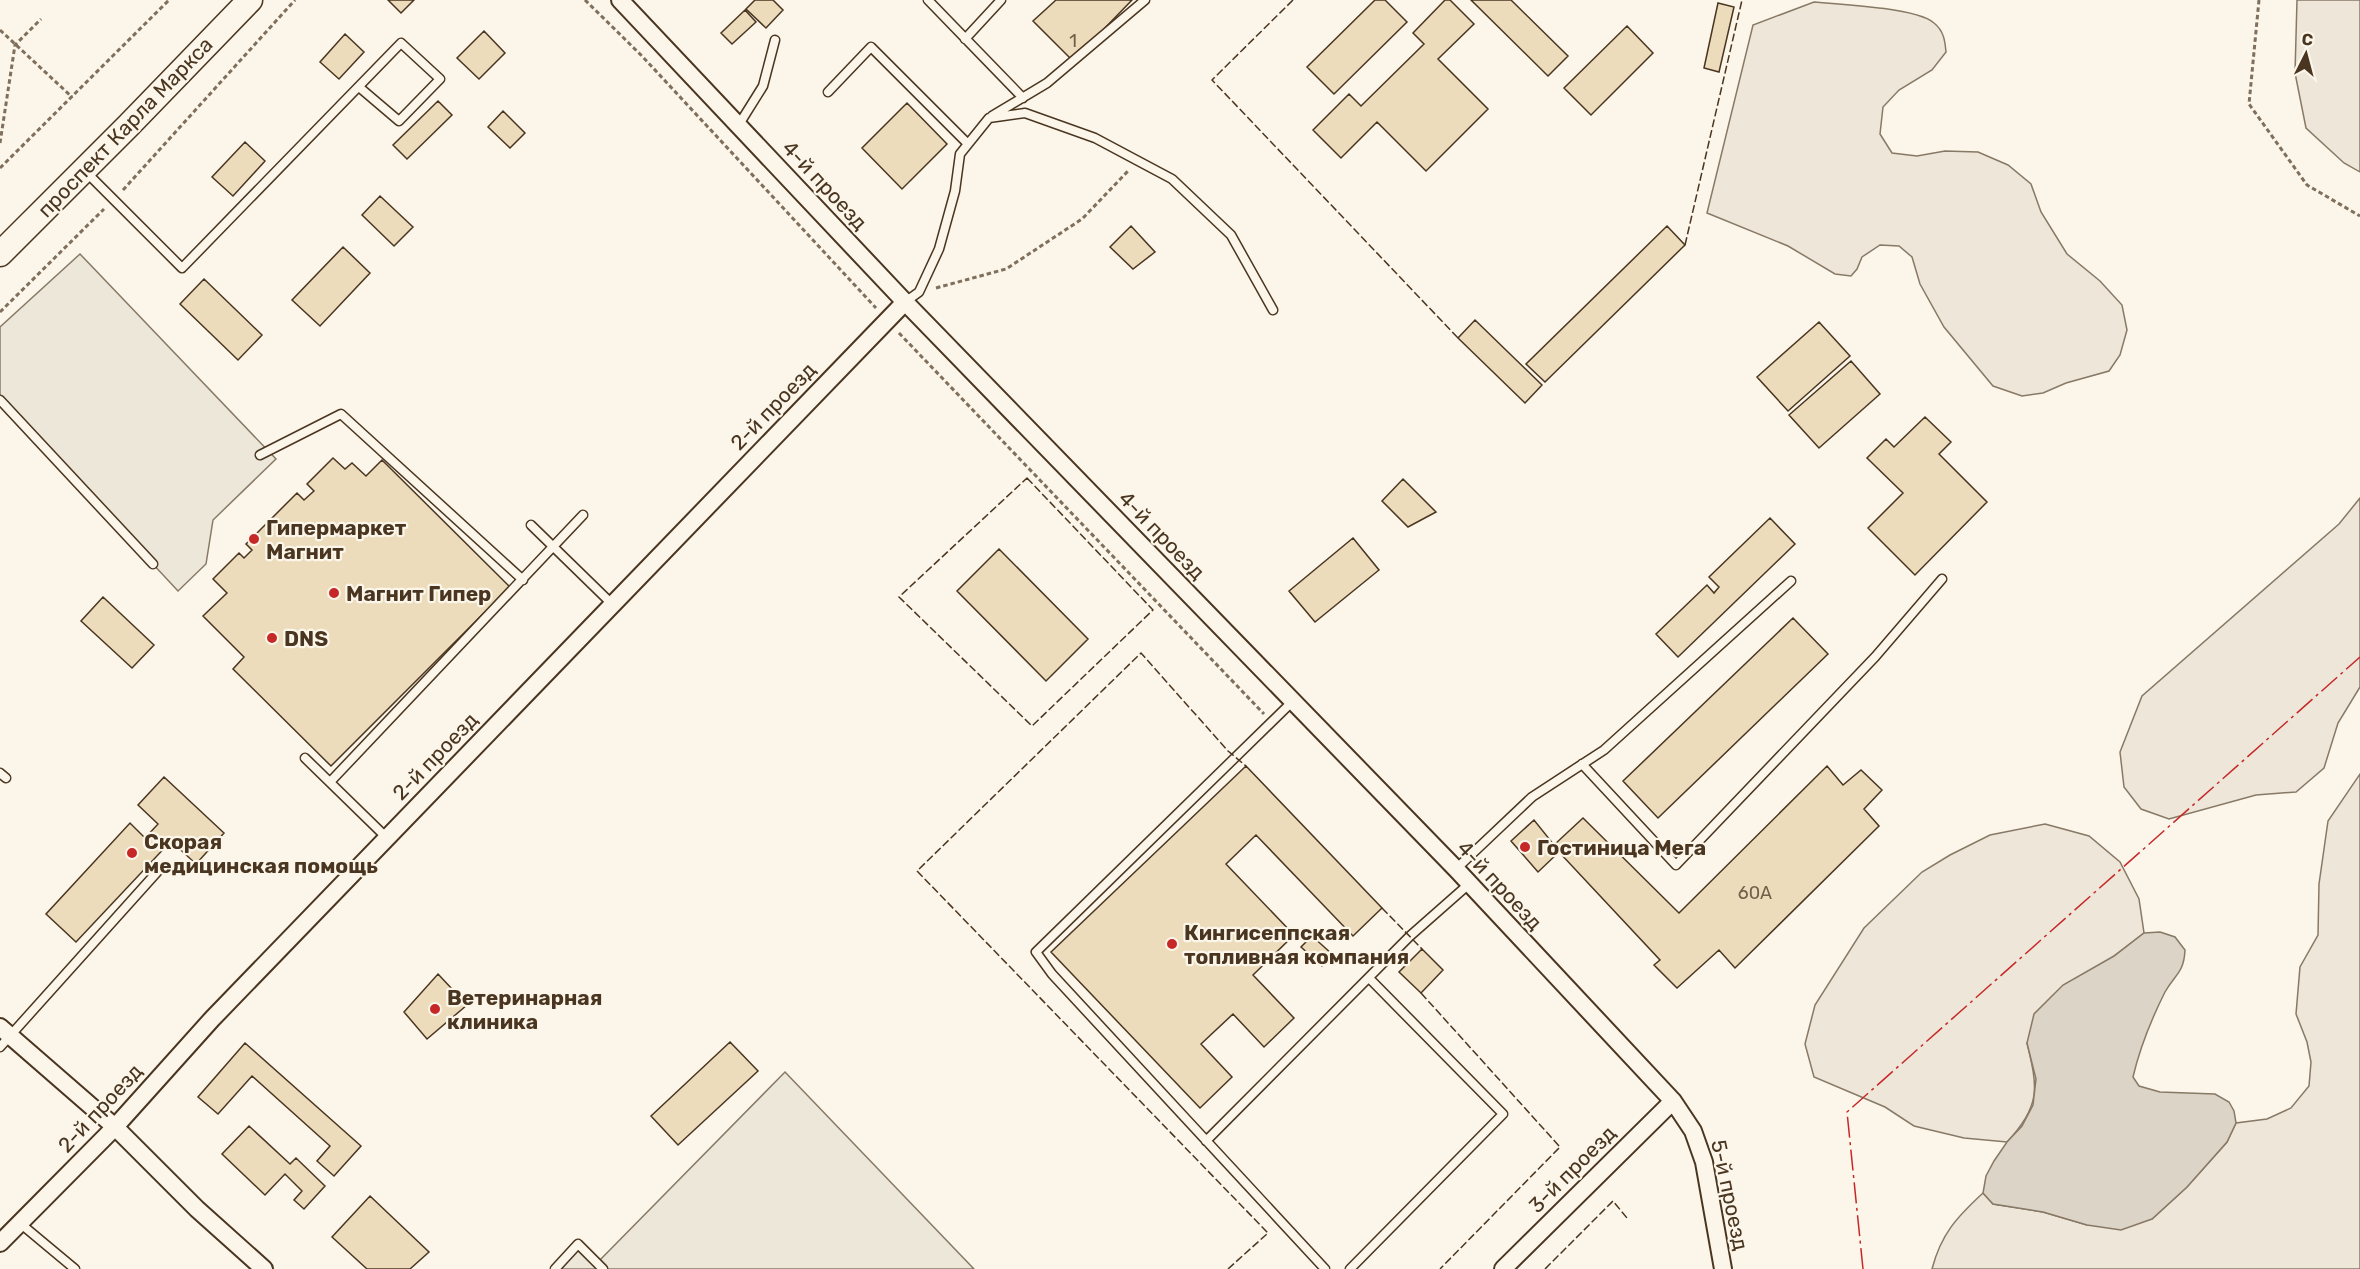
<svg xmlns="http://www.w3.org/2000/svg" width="2360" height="1269" viewBox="0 0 2360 1269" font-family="Rubik,sans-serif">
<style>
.green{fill:#ede6d9;stroke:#887966;stroke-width:1.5}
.parking{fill:#ede7d9;stroke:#887966;stroke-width:1.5}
.water{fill:#dcd4c6;stroke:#887966;stroke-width:1.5}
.building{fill:#ecdcbc;stroke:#4a3520;stroke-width:1.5}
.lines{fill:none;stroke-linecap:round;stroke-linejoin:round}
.lane-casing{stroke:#4a3520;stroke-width:11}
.street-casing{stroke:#4a3520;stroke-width:20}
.secondary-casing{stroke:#4a3520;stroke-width:27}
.path{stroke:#7f6f5c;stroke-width:3;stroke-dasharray:4.5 3;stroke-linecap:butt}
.lane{stroke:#fbf6e9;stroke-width:8}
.street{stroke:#fbf6e9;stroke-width:16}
.secondary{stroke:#fbf6e9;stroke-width:24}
.fence{stroke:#4a3520;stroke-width:1.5;stroke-dasharray:8 3;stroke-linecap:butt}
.power{stroke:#c62828;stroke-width:1.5;stroke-dasharray:21 4.5 3 4.5;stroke-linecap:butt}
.poi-dot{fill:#c62828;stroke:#fbf6e9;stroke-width:2}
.labels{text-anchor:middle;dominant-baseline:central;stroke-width:4.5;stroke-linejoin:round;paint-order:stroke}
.number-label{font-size:18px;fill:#725f47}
.street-label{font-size:21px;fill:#4a3520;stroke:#fbf6e9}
.poi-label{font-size:21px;font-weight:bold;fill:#4a3520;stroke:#fbf6e9;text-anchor:start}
</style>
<rect width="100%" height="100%" fill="#fbf6e9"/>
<!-- green -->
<path class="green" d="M2297,0H2360V172L2344,163L2306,128L2295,73Z
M1814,2C1840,4 1917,8 1934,23C1944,31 1945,41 1946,52L1932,70L1899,90L1883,107L1880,134L1892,153L1917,156L1945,151L1978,152L2008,165L2031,184L2041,212L2067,254L2100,281L2122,305L2127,330L2120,355L2109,371L2066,383L2043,393L2022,396L1993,386L1944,327L1920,284L1912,257L1899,246L1880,245L1862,257L1857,269L1851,276L1835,274L1788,246L1707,213L1753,25Z
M2360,498V687L2338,723L2324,768L2296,792L2256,795L2169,819L2141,809L2124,787L2120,752L2142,696L2339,524Z
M2360,774V1269H1932C1941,1234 1957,1217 1983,1193L1993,1204L2043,1212L2087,1225L2152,1219L2187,1187L2227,1142L2236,1123L2267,1119L2291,1108L2309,1086L2311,1062L2307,1042L2296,1014L2300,967L2318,935L2319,884L2328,821Z
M2045,824L2089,836L2120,862L2139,899L2144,933L2114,956L2027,1043C2038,1088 2041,1106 2007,1142L1964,1138L1914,1126L1885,1107L1814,1077L1805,1044L1815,1005L1864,928L1922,872L1950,855L1990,835Z"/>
<!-- parking -->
<path class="parking" d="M80,254L276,459L213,520L206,564L178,591L0,400V327Z
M785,1072L974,1269H555L578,1244L598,1262Z"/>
<!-- water -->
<path class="water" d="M2160,932L2175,937L2185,950C2184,973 2175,974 2165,992C2151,1020 2140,1047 2133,1077L2139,1086L2160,1092L2215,1094L2229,1102L2234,1111L2236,1123L2227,1142L2187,1187L2152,1219L2121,1230L2087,1225L2043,1212L1993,1204L1983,1193L1986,1176L1994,1161L2007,1142L2022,1126L2033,1105L2036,1079L2027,1043L2034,1014L2063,985L2114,956L2144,933Z"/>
<!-- building -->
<path class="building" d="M388,0H414L401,13Z
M755,0H773L783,10L766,28L746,9Z
M1056,0H1132L1073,61L1033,21Z
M1375,0H1385L1407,22L1334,94L1307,67Z
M1445,0H1450L1474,24L1438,59L1488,109L1426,171L1377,122L1341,158L1313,130L1349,94L1361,106L1424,44L1413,33Z
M1471,0H1511L1568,56L1548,76Z
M1718,3L1734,7L1719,72L1704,68Z
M745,10L756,22L732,44L721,33Z
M1627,26L1653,53L1591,115L1564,88Z
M484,31L505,53L479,79L457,58Z
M345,34L364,52L339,79L320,62Z
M438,101L452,115L407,159L393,145Z
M907,103L947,144L902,189L862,148Z
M503,111L525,133L510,148L488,127Z
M245,142L265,161L233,196L212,177Z
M380,196L413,227L394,246L362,215Z
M1131,226L1155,252L1133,269L1110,247Z
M1667,226L1685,245L1545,382L1526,364Z
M343,247L370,273L320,326L292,300Z
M204,279L262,335L238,360L180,304Z
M1475,320L1542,385L1525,403L1458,338Z
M1819,322L1850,356L1788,411L1757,377Z
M1851,361L1880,394L1819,448L1789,415Z
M1925,417L1951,442L1939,454L1987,502L1915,575L1868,528L1903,493L1867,458L1886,439L1894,447Z
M333,458L345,469L352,463L366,476L382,460L510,587L331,766L233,669L244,657L203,616L227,593L213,579L239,553L244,558L252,550L246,544L297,493L304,500L314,491L307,484Z
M1403,479L1436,512L1408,527L1382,501Z
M1770,518L1795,544L1678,657L1656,634L1707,585L1714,593L1719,587L1709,577Z
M1353,538L1379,570L1315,622L1289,591Z
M999,549L1088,639L1046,681L957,591Z
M103,597L154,645L132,668L81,621Z
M1793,618L1828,654L1658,818L1623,781Z
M1246,766L1382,908L1353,936L1256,835L1226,864L1294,935L1253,975L1294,1018L1264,1047L1233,1014L1201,1044L1232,1077L1200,1108L1051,952Z
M1827,766L1843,785L1861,770L1882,790L1864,809L1879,826L1735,968L1719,950L1677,988L1654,965L1660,960L1559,852L1538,872L1511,841L1534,820L1554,845L1583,818L1679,913Z
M164,777L224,833L196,864L171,841L76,942L46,914L130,823L145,838L158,824L138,805Z
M1312,936L1332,954L1322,966L1301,947Z
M1422,949L1443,970L1421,993L1399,972Z
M438,974L467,1005L427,1039L404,1012Z
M730,1042L758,1071L678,1145L651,1116Z
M245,1043L361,1146L334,1176L317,1161L330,1146L252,1076L218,1114L198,1097Z
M249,1126L290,1164L296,1158L325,1186L304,1209L294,1200L302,1191L285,1174L265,1195L222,1154Z
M370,1196L429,1252L410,1269H367L332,1237Z"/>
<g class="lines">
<defs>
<path id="lane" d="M928,0L1023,98
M965,39L1001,0
M828,92L871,47L968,144
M992,116L1047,83L1145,0
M738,126L763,86L775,40
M86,172L182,268L401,43L440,79L399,121L359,87
M905,302L919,292L939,249L955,191L960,154L989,118L1025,113L1095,138L1172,179L1231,235L1273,310
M0,400L153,564
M260,455L341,414L523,580
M531,525L612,604
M1292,702L1036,952L1052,974L1325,1269
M305,758L387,838
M1582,764L1676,865L1875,657L1942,579
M0,773L6,778
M331,781L583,515
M1456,869L1532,797L1604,750L1791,581
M0,1047L158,871
M1206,1141L1410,936L1469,884
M21,1224L75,1269
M555,1269L578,1244L603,1269
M1350,1269L1503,1114L1369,978"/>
<path id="street" d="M620,0L905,302L1456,869L1673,1101L1693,1131L1704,1162L1723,1269
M0,1027L115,1127L197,1209L264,1269
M0,1243L115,1127L212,1019L905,302
M1503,1269L1673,1101"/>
<path id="secondary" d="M0,254L129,125L250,0"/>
</defs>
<!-- lane casing -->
<use href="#lane" class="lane-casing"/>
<!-- street casing -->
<use href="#street" class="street-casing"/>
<!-- secondary casing -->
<use href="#secondary" class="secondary-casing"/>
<!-- path -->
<path class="path" d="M585,0L642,56L876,308
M2259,0L2249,104L2307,185L2360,216
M0,30L72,97
M0,143L15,45L41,19
M0,168L169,0
M123,190L295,0
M936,288L1006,269L1082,219L1128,171
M0,312L104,209
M899,333L1264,714"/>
<!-- lane -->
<use href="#lane" class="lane"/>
<!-- street -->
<use href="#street" class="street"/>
<!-- secondary -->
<use href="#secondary" class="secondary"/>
<!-- fence -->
<path class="fence" d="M1293,0L1212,80L1458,338
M1685,245L1742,0
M1027,478L1153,610L1032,726L899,597Z
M1382,908L1422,949
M1421,993L1560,1147L1440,1269
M1228,1269L1268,1233L917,871L1141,653L1228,751L1246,766
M1545,1269L1613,1201L1627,1218"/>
<!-- power -->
<path class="power" d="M1863,1269L1847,1112L2360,657"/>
</g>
<!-- markers -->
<g class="poi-dot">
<circle cx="254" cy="539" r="6"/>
<circle cx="334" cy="593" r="6"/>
<circle cx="272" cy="638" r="6"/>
<circle cx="1525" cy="847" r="6"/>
<circle cx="132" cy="853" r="6"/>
<circle cx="1172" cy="944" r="6"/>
<circle cx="435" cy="1009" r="6"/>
</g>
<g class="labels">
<!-- number labels -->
<g class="number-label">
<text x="1073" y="41">1</text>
<text x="1755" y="893">60А</text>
</g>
<!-- street labels -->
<g class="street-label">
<text transform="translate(125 127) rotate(-46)">проспект Карла Маркса</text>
<text transform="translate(825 185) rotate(47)">4-й проезд</text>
<text transform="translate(773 406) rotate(-46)">2-й проезд</text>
<text transform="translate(1162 535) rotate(46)">4-й проезд</text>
<text transform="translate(435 756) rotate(-46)">2-й проезд</text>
<text transform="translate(1500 885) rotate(47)">4-й проезд</text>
<text transform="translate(100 1108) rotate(-47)">2-й проезд</text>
<text transform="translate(1572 1169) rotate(-45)">3-й проезд</text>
<text transform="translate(1730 1195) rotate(78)">5-й проезд</text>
</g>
<!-- poi labels -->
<g class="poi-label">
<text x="266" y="527">Гипермаркет<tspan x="266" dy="24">Магнит</tspan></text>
<text x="346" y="593">Магнит Гипер</text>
<text x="284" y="638">DNS</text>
<text x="144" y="841">Скорая<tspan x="144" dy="24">медицинская помощь</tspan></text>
<text x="1537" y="847">Гостиница Мега</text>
<text x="1184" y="932">Кингисеппская<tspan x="1184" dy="24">топливная компания</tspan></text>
<text x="447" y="997">Ветеринарная<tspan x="447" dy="24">клиника</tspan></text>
</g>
</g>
<!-- north arrow -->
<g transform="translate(2306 54) rotate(6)" stroke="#fbf6e9" stroke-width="4.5" paint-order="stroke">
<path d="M0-4.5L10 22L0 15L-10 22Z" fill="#4a3520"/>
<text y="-9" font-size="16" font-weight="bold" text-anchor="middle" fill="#4a3520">С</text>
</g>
</svg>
